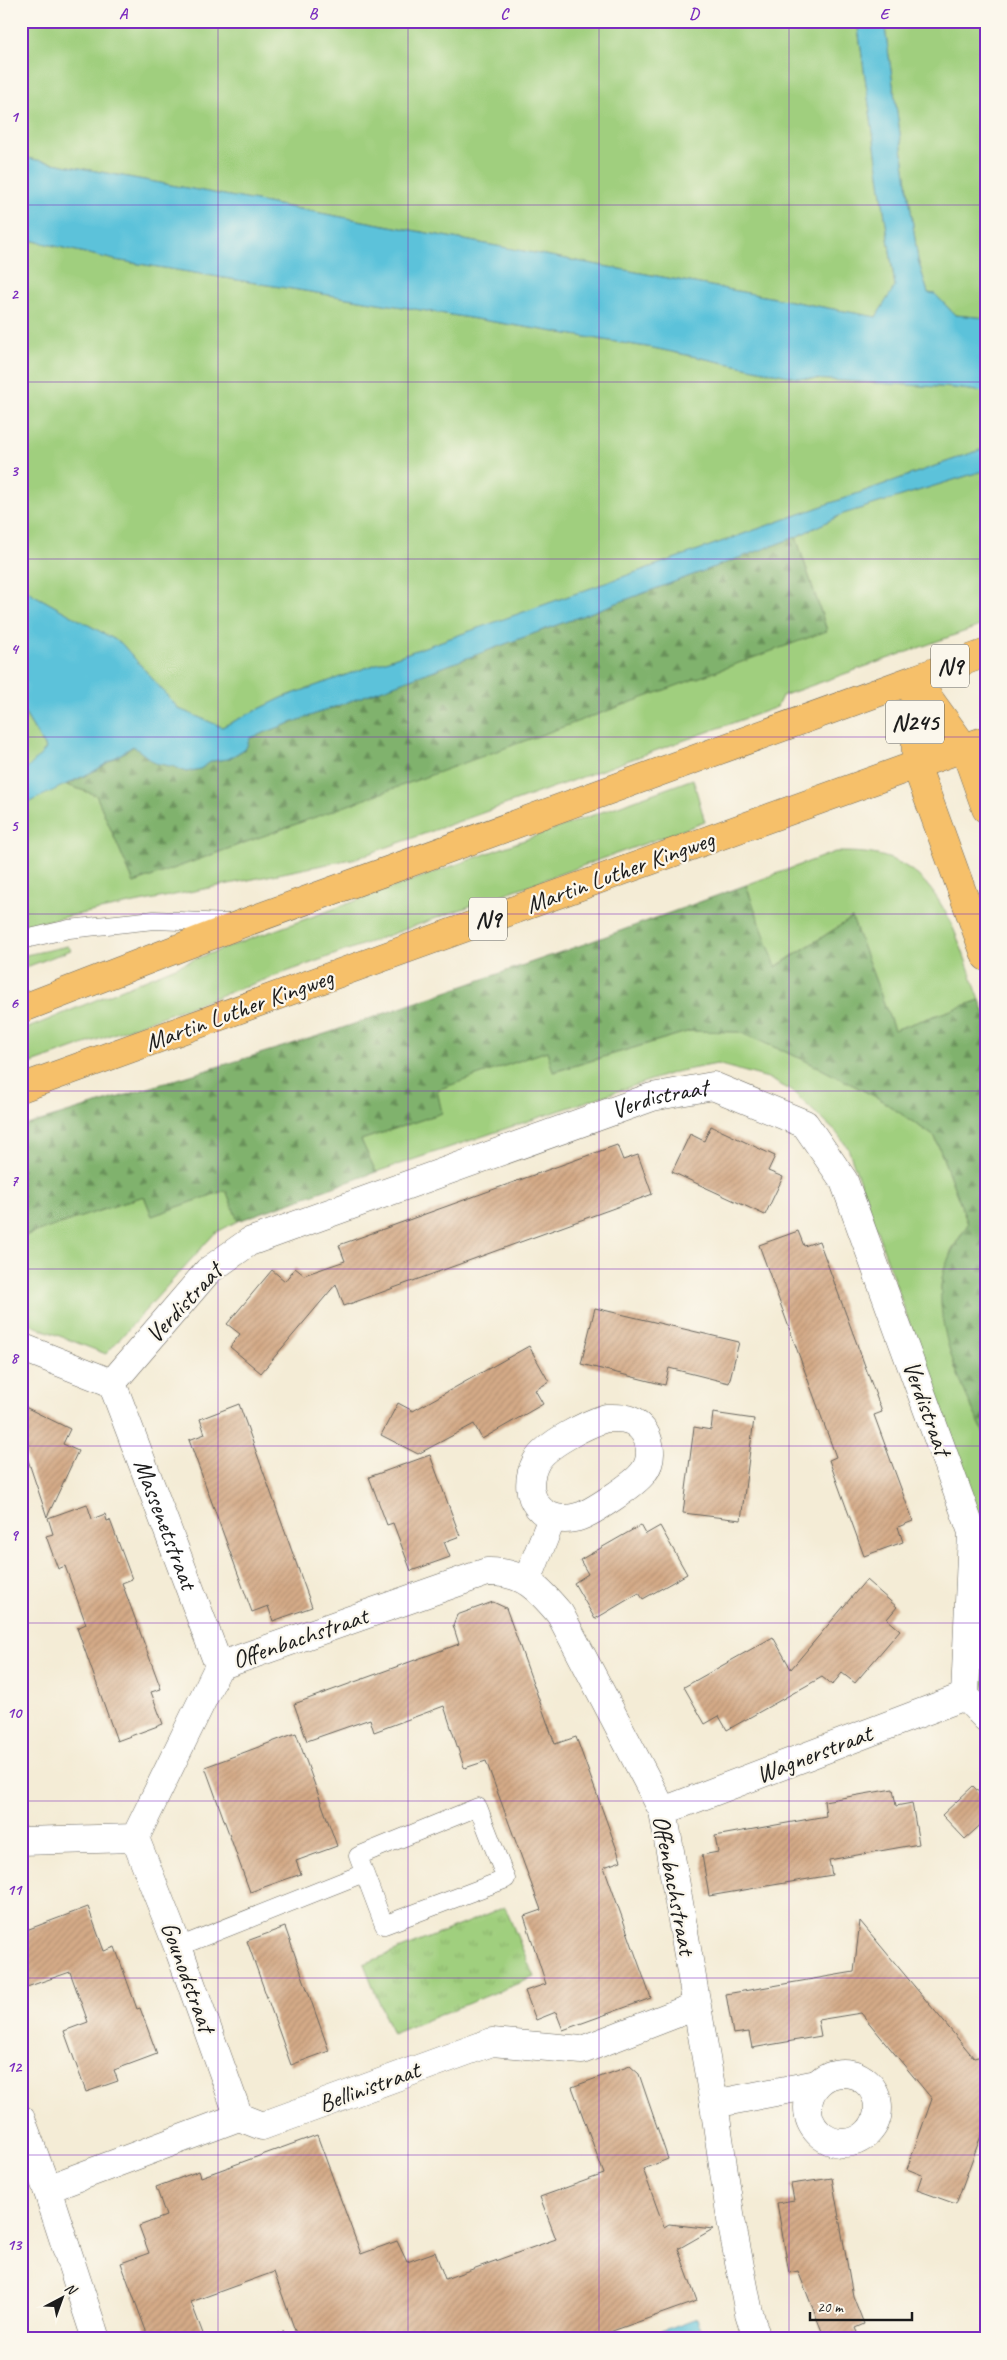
<svg xmlns="http://www.w3.org/2000/svg" width="1007" height="2360" viewBox="0 0 1007 2360" font-family="Caveat,sans-serif">
<style>
.grass{fill:#a0cf7e;stroke:#5e764d}
.forest{fill:url(#forest-firs);stroke:#4e6744}
.park{fill:url(#park-tufts);stroke:#5e764d}
.water{fill:#5cc2da;stroke:#3c6f7b}
.building{fill:url(#building-hatch)}
.lines{fill:none;stroke-linecap:round;stroke-linejoin:round}
.service-casing{stroke:#68655d;stroke-width:19}
.minor-casing{stroke:#68655d;stroke-width:29}
.primary-casing{stroke:#68655d;stroke-width:29}
.trunk-casing{stroke:#68655d;stroke-width:29}
.path{stroke:#68655d;stroke-width:3;stroke-dasharray:1 4;stroke-linecap:butt}
.service{stroke:#fff;stroke-width:18}
.minor{stroke:#fff;stroke-width:28}
.primary{stroke:#f6c06b;stroke-width:28}
.trunk{stroke:#f6c06b;stroke-width:28}
.grid{fill:none;stroke:#7b2cbf;stroke-width:1;stroke-opacity:0.55}
.labels{text-anchor:middle;dominant-baseline:central;stroke-width:4.5;stroke-linejoin:round;paint-order:stroke}
.shield{fill:#fbf7ec;stroke:#5f5e5a;stroke-width:1}
.shield-label{font-size:24px;font-weight:bold;fill:#1c1c1c}
.street-label{font-size:25px;fill:#1c1c1c;stroke:#fbf7ec}
.neatline{fill:none;stroke:#7b2cbf;stroke-width:2}
.grid-label{font-size:16px;text-anchor:middle;font-weight:bold;fill:#7b2cbf}
</style>
<defs>
<pattern id="forest-firs" width="22" height="20" patternUnits="userSpaceOnUse" patternTransform="scale(1.25)"><rect width="22" height="20" fill="#80b26d"/><path d="M5 1l3.5 6h-7zM16 11l3.5 6h-7z" fill="#689059"/></pattern>
<pattern id="park-tufts" width="24" height="20" patternUnits="userSpaceOnUse" patternTransform="scale(1.25)"><rect width="24" height="20" fill="#a0cf7e"/><path d="M3 7l-1-3M5 7V3M7 7l1-3M15 17l-1-3M17 17v-4M19 17l1-3" fill="none" stroke="#89b16c"/></pattern>
<pattern id="building-hatch" width="6" height="6" patternUnits="userSpaceOnUse" patternTransform="scale(1.25)"><rect width="6" height="6" fill="#d4aa87"/><path d="M-1 1l2-2M0 6l6-6M5 7l2-2" fill="none" stroke="#b59274"/></pattern>
</defs>
<rect width="100%" height="100%" fill="#fbf7ec"/>
<filter id="ink" filterUnits="userSpaceOnUse"><feTurbulence type="fractalNoise" baseFrequency=".02" numOctaves="2"/><feDisplacementMap in="SourceGraphic" scale="10" xChannelSelector="R" yChannelSelector="G"/><feConvolveMatrix kernelMatrix="1 2 1 2 8 2 1 2 1" color-interpolation-filters="sRGB"/></filter>
<filter id="wash" filterUnits="userSpaceOnUse"><feTurbulence type="fractalNoise" baseFrequency=".0096" numOctaves="4" result="noise"/><feDisplacementMap in="SourceGraphic" scale="20" xChannelSelector="R" yChannelSelector="G"/><feGaussianBlur stdDeviation="1.12" result="paint"/><feColorMatrix in="noise" values="0 0 0 0 0 0 0 0 0 0 0 0 0 0 0 0 0 1.4 0 .05"/><feComposite in="paint" operator="in"/></filter>
<g filter="url(#wash)">
<rect width="100%" height="100%" fill="#f4ecd6"/>
<!-- grass -->
<path class="grass" d="M21,21H857L895,287L876,317L21,157Z
M884,21H986V318L955,315L935,294L928,293L918,260Z
M21,238L115,260L653,348L798,378L954,388L986,392V448L284,697L222,727L179,709L121,643L34,595L21,586Z
M986,470V624L782,696L777,707L357,858L21,926V707L67,785L96,795L134,883L827,630L796,537L843,514Z
M693,779L705,822L21,1067V1031L195,959Z
M835,852C854,852 873,852 891,859C946,880 961,951 980,1000L894,1030L852,918L775,967L746,885Z
M68,946L71,950L21,969V956Z
M690,1031L739,1032L802,1059L878,1098L935,1137L968,1224L951,1251L941,1287L944,1320L955,1368L986,1437V1690L976,1664L981,1528L848,1148L836,1132L792,1091L768,1078L717,1064L675,1072L376,1172L361,1140L442,1113L436,1090L547,1051L554,1072Z
M226,1190L238,1221L215,1233L106,1354L21,1321V1237L144,1196L152,1216Z"/>
<!-- forest -->
<path class="forest" d="M796,537L827,631L134,883L96,795L67,785L96,770L134,746L155,763L175,767L186,772L200,769L212,761L228,759L245,749L250,738Z
M746,885L776,967L852,918L894,1030L980,1000L986,1016V1437C964,1393 938,1338 941,1287C942,1264 956,1244 968,1224L935,1137L878,1098L802,1059L739,1032L690,1031L553,1072L547,1051L437,1090L442,1113L361,1140L376,1172L238,1221L226,1190L152,1216L144,1196L21,1237V1127L328,1033L590,942Z"/>
<!-- park -->
<path class="park" d="M505,1907L534,1977L392,2034L364,1964Z"/>
<!-- water -->
<path class="water" d="M857,21H884L918,260L928,293L935,294L955,315L986,318V392L954,388L798,378L653,348L115,260L21,238V157L876,317L895,286Z
M986,448V470L843,514L796,537L250,738L246,748L228,759L212,761L200,769L186,772L175,767L155,763L133,746L96,770L21,806V772L28,768L46,749L21,707V586L34,595L121,643L179,709L222,727L284,697Z
M697,2318L704,2339H639Z"/>
<g id="blocks">
<!-- building -->
<path class="building" d="M711,1126L775,1156L768,1171L783,1177L765,1215L672,1172L690,1134L704,1141Z
M617,1145L623,1160L638,1155L652,1194L650,1195L344,1306L336,1284L261,1373L230,1347L240,1334L227,1324L272,1270L285,1281L295,1268L304,1275L345,1261L339,1245Z
M798,1231L804,1246L819,1241L882,1412L874,1415L913,1521L898,1527L903,1542L864,1556L829,1460L836,1457L759,1245Z
M595,1308L739,1342L729,1383L669,1368L665,1385L581,1364Z
M529,1346L549,1382L535,1390L543,1404L482,1439L474,1424L418,1454L381,1435L398,1403L413,1411Z
M239,1404L312,1607L273,1621L268,1606L252,1612L189,1440L205,1434L200,1419Z
M21,1405L70,1429L63,1444L78,1451L47,1517L21,1439Z
M713,1413L754,1419L741,1520L683,1513L694,1427L711,1430Z
M430,1455L460,1536L444,1542L450,1557L411,1571L393,1523L387,1525L369,1477Z
M87,1504L92,1519L105,1514L107,1521L110,1520L132,1579L122,1583L161,1689L151,1692L163,1724L117,1741L77,1628L86,1624L65,1566L58,1569L46,1536L53,1534L48,1518Z
M641,1525L646,1534L660,1526L687,1574L643,1599L639,1593L595,1619L574,1583L588,1574L580,1560Z
M866,1580L897,1607L887,1619L900,1630L855,1683L842,1673L832,1685L822,1677L727,1730L719,1716L705,1724L684,1687L773,1637L791,1669Z
M493,1602L506,1608L555,1744L576,1737L621,1861L604,1867L651,1998L563,2030L556,2012L536,2020L525,1991L546,1984L524,1916L541,1910L486,1761L465,1768L464,1767L444,1706L374,1732L370,1719L307,1741L294,1704L459,1644L453,1625L457,1615Z
M296,1733L337,1846L296,1861L301,1874L250,1892L205,1767Z
M973,1786L986,1800V1820L965,1839L942,1815Z
M893,1789L896,1806L912,1803L919,1844L829,1860L832,1875L709,1896L702,1855L718,1852L715,1836L826,1816L824,1801Z
M88,1907L104,1951L115,1947L137,2009L140,2008L157,2054L114,2070L118,2081L86,2092L64,2031L88,2022L70,1972L21,1989V1932Z
M860,1921L974,2058L986,2055V2122L956,2204L917,2190L922,2175L907,2169L932,2099L861,2013L818,2020L821,2036L752,2048L749,2032L733,2034L726,1994L854,1972Z
M285,1927L329,2051L291,2065L247,1941Z
M630,2066L639,2074L668,2159L643,2169L664,2227L669,2224L713,2229L678,2249L697,2301L590,2339H298L274,2272L191,2302L205,2339H149L121,2263L149,2253L139,2226L166,2216L156,2187L199,2171L201,2177L317,2135L361,2254L397,2241L407,2262L435,2252L445,2279L556,2239L540,2197L604,2174L572,2087Z
M832,2178L853,2296L864,2324L855,2328L860,2339H825L798,2271L789,2273L777,2203L794,2200L791,2184Z"/>
</g>
</g>
<g filter="url(#ink)">
<use href="#blocks" fill-opacity="0" stroke="#68655d" stroke-width="1"/>
<g class="lines">
<defs>
<path id="service" d="M21,940L69,929L154,920L230,923
M478,1807L506,1879L384,1925L358,1856Z
M178,1947L364,1873"/>
<g id="minor">
<path id="s1" d="M21,1347L112,1383L208,1271L249,1242L652,1097L713,1086L805,1124L844,1181L972,1532L965,1696L986,1718"/>
<path id="s2" d="M112,1383L219,1666"/>
<path d="M606,1418C616,1418 627,1417 635,1423C651,1434 655,1458 643,1473C635,1484 594,1511 581,1516C544,1529 518,1496 536,1462C546,1444 587,1424 606,1418Z"/>
<path d="M527,1581L552,1518"/>
<path d="M663,1811L965,1696"/>
<path d="M135,1838L178,1947L239,2117"/>
<path d="M21,1841L135,1838L219,1666L487,1572C523,1571 539,1589 560,1614L663,1811L714,2104L731,2220L749,2313L757,2339"/>
<circle cx="843" cy="2108" r="35"/>
<path d="M714,2104L817,2084"/>
<path d="M21,2119L47,2189L96,2339"/>
<path d="M47,2189L239,2117L262,2126L492,2042L582,2050L696,2006"/>
</g>
<path id="primary" d="M986,653L915,679L916,765L986,740"/>
<path id="trunk" d="M21,1009L241,924L915,679L964,747L986,809
M21,1088L916,765L986,957"/>
</defs>
<!-- service casing -->
<use href="#service" class="service-casing"/>
<!-- minor casing -->
<use href="#minor" class="minor-casing"/>
<!-- primary casing -->
<use href="#primary" class="primary-casing"/>
<!-- trunk casing -->
<use href="#trunk" class="trunk-casing"/>
<!-- path -->
<path class="path" d="M264,2339L286,2331L289,2339"/>
<!-- service -->
<use href="#service" class="service"/>
<!-- minor -->
<use href="#minor" class="minor"/>
<!-- primary -->
<use href="#primary" class="primary"/>
<!-- trunk -->
<use href="#trunk" class="trunk"/>
</g>
</g>
<!-- grid -->
<path class="grid" d="M218,21V2339M408,21V2339M599,21V2339M789,21V2339M21,205H986M21,382H986M21,559H986M21,737H986M21,914H986M21,1091H986M21,1269H986M21,1446H986M21,1623H986M21,1801H986M21,1978H986M21,2155H986"/>
<g class="labels">
<!-- shield labels -->
<g class="shield">
<rect x="931" y="644.5" width="38" height="43" rx="4"/>
<rect x="886" y="700.5" width="58" height="43" rx="4"/>
<rect x="469" y="897.5" width="38" height="43" rx="4"/>
</g>
<g class="shield-label">
<text x="950" y="666">N9</text>
<text x="915" y="722">N245</text>
<text x="488" y="919">N9</text>
</g>
<!-- street labels -->
<g class="street-label">
<text transform="translate(620 872) rotate(-20)">Martin Luther Kingweg</text>
<text transform="translate(239 1010) rotate(-20)">Martin Luther Kingweg</text>
<text stroke="none"><textPath href="#s1" startOffset="731">Verdistraat</textPath></text>
<text transform="translate(184 1303) rotate(-47)">Verdistraat</text>
<text transform="translate(927 1408) rotate(70)">Verdistraat</text>
<text stroke="none"><textPath href="#s2" startOffset="151">Massenetstraat</textPath></text>
<text transform="translate(300 1638) rotate(-19)">Offenbachstraat</text>
<text transform="translate(814 1754) rotate(-21)">Wagnerstraat</text>
<text transform="translate(674 1885) rotate(79)">Offenbachstraat</text>
<text transform="translate(188 1977) rotate(70)">Gounodstraat</text>
<text transform="translate(369 2087) rotate(-20)">Bellinistraat</text>
</g>
</g>
<!-- margin -->
<rect width="1007" height="2360" fill="none" stroke="#fbf7ec" stroke-width="55"/>
<!-- north arrow -->
<g transform="translate(62 2298) rotate(41)" stroke="#fbf7ec" stroke-width="4" paint-order="stroke">
<path d="M0-4L9 19L0 12L-9 19Z" fill="#1c1c1c"/>
<text y="-8" font-size="14" font-weight="bold" text-anchor="middle" fill="#1c1c1c">N</text>
</g>
<!-- scale -->
<path d="M810 2312v8h102v-8" fill="none" stroke="#1c1c1c" stroke-width="2.5"/>
<text x="817" y="2312" font-size="15" fill="#1c1c1c" stroke="#fbf7ec" stroke-width="4" paint-order="stroke">20 m</text>
<rect x="28" y="28" width="952" height="2304" class="neatline"/>
<g class="grid-label">
<text x="123" y="19">A</text>
<text x="313" y="19">B</text>
<text x="504" y="19">C</text>
<text x="694" y="19">D</text>
<text x="884" y="19">E</text>
<text x="14" y="122">1</text>
<text x="14" y="299">2</text>
<text x="14" y="476">3</text>
<text x="14" y="654">4</text>
<text x="14" y="831">5</text>
<text x="14" y="1008">6</text>
<text x="14" y="1186">7</text>
<text x="14" y="1363">8</text>
<text x="14" y="1540">9</text>
<text x="14" y="1718">10</text>
<text x="14" y="1895">11</text>
<text x="14" y="2072">12</text>
<text x="14" y="2250">13</text>
</g>
</svg>
